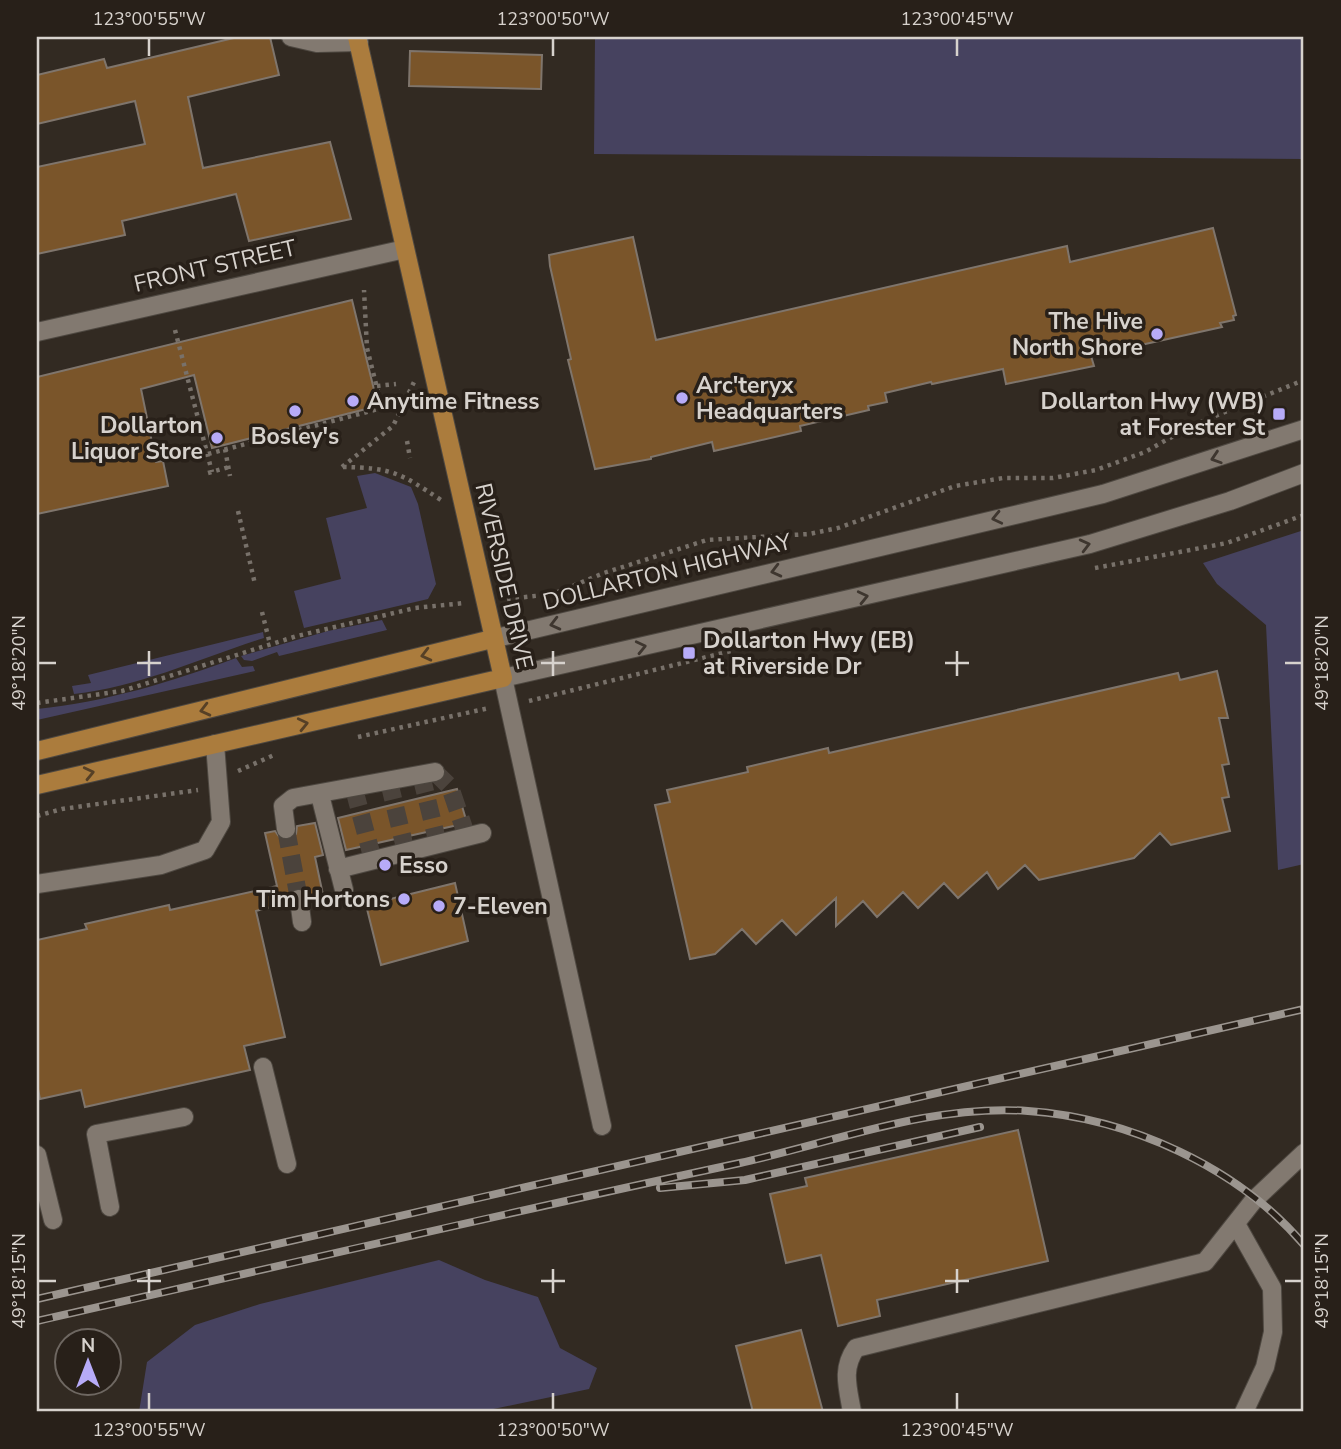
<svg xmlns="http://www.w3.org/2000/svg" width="1341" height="1449" viewBox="0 0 1341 1449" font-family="'Nunito Sans',sans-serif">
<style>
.green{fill:#46425f}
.building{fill:#7a552a;stroke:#7f756c;stroke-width:2}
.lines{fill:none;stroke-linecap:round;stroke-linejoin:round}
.minor-tunnel{stroke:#4b433c;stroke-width:18;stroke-dasharray:18 9;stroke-linecap:butt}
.minor-casing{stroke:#4e4841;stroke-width:20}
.major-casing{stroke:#4e4841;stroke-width:20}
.path{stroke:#78716a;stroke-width:4.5;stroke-dasharray:3.5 5;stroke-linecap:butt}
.minor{stroke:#827970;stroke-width:18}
.major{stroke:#ab7c3d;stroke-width:18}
.rail-casing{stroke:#9b958f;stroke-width:8}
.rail{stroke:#282019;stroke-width:5;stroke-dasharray:16;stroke-linecap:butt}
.oneway{stroke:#3e362f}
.oneway2{stroke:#564026}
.ticks{fill:none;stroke:#d7d2cd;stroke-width:2.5}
.poi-dot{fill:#b7abf8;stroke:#282019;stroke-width:2.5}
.labels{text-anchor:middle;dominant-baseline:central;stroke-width:7;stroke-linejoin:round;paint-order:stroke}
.street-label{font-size:23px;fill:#d7d2cd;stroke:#282019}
.poi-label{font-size:23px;font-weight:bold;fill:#d7d2cd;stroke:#282019;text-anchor:start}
.neatline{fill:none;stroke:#d7d2cd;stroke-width:2.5}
.ticks-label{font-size:18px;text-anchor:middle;fill:#d7d2cd}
</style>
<rect width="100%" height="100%" fill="#322a22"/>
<!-- green -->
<path class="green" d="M595,37H1304V159L594,154Z
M375,473L411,487L418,504L436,584L428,599L304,628L294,591L341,579L326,518L367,508L357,476Z
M1304,530V864L1278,870L1266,625L1217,584L1203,563Z
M382,620L387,630L279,656L277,652L252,661L244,660L241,656L328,631Z
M263,632L264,638C201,658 140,687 74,694L72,686L91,683L88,675Z
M236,658L242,667L253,666L255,671L37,720V709C106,702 171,682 236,658Z
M439,1260L485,1280L538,1297L560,1348L597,1368L589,1389L479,1412H139L147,1362L195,1325L260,1304Z"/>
<!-- building -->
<path class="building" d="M238,37H270L279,75L188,97L203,168L330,142L351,219L249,241L236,194L122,221L125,235L37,254V167L145,144L135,101L37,124V75L104,59L107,68Z
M410,51L542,55L541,89L409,86Z
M1213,228L1236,315L1233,316L1234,320L1220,323L1222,327L1091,356L1094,366L1006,384L1003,369L932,384L931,382L885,393L887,402L868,406L869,410L800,426L801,431L714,451L712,442L651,457V459L595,469L568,360L571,359L550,266L549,255L633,237L656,340L1067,246L1070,262Z
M352,300L378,406L212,448L194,375L141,389L156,462L163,461L168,486L37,514V377Z
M1217,671L1228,718H1219L1229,764L1222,765L1229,797L1222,798L1230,831L1171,845L1160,833L1134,858L1039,880L1025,865L998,889L987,872L958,898L944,883L918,908L903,892L877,917L863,901L836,926V898L796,935L782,920L756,944L742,929L715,954L690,959L655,805L670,802L667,790L748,772L747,767L828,748L829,753L1178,673L1180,680Z
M457,789L467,823L346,850L338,818Z
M315,823L323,855L315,857L323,895L310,897L304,889L297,888L289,894L288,902L256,911L285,1037L244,1046L250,1070L85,1107L81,1090L40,1099L37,1084V940L87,929L85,924L169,905L170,910L277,886L265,833L275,831L281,839L288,840L296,834L297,826Z
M455,883L468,941L381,965L366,905Z
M1018,1130L1048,1261L877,1300L880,1316L838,1326L821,1255L786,1263L770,1194L807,1186L805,1178Z
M801,1330L823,1412H753L736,1346Z"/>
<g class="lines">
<!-- minor-tunnel -->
<path class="minor-tunnel" d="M435,772L450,787L467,837
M421,775L438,844
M389,782L406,852
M354,789L373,860
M286,829L299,899"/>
<defs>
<path id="minor" d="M291,37L317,43L359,42
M37,332L405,249
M492,639L1103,494L1304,429
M320,795L344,890
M286,829L283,806L293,798L435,772
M338,869L482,833
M37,884L161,865L205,850L221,822L215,744
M299,899L302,922
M263,1067L287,1164
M602,1126L503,678L1090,544L1230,501L1304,473
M37,1155L53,1220
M110,1207L96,1134L184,1117
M1236,1224L1272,1288L1273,1332L1265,1367L1244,1412
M852,1412C848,1388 841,1369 856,1348L1205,1262L1254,1200L1304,1153"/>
<path id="major" d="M37,751L492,639
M37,785L503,678L357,37"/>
</defs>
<!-- minor casing -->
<use href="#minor" class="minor-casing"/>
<!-- major casing -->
<use href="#major" class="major-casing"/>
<!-- path -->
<path class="path" d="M175,330L212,472
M377,386L396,384
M407,441L410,458
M225,449L230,476
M208,454L382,408L367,348L364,290
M342,467L393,426L414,382
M343,467C393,468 400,473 441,500
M208,473L229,467
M238,511L255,584
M1095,568L1227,543L1304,515
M507,599L553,594L604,573L707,540L809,534L838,528L955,486L1003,478H1053L1096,470L1145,452L1193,425L1304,380
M262,612L270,644
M529,701L731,651
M37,703L122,691L297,636L415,608L464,603
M358,737L489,708
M238,771L274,755
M37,816L62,809L198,790"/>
<!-- minor -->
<use href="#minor" class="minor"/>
<!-- major -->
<use href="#major" class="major"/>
<defs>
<path id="rail" d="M660,1188L745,1180L980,1127
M37,1299L1304,1009
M37,1321C271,1268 505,1213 740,1163C835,1142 930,1104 1028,1111C1129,1118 1238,1167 1304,1245"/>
</defs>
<!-- rail casing -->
<use href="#rail" class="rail-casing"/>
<!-- rail -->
<use href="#rail" class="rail"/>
</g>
<!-- one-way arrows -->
<defs><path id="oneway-chevron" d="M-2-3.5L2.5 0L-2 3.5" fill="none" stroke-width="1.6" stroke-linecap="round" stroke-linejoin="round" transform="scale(1.75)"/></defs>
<g class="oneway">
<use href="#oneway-chevron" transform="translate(1216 458) rotate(162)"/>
<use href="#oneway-chevron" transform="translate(997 518) rotate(167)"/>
<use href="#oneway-chevron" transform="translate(1085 545) rotate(-14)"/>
<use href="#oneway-chevron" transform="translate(776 571) rotate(166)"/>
<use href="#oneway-chevron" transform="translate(863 597) rotate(-13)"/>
<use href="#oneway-chevron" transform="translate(555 624) rotate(166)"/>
<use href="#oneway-chevron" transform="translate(641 647) rotate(-13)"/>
</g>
<g class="oneway2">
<use href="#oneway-chevron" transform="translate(426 655) rotate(166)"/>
<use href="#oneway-chevron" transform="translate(205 710) rotate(166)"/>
<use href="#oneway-chevron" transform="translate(303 724) rotate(-13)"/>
<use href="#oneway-chevron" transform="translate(89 773) rotate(-13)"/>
</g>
<!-- ticks -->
<path class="ticks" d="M149,38V56M553,38V56M957,38V56M149,651V676M553,651V676M957,651V676M38,663H56M137,663H161M541,663H565M945,663H969M1285,663H1302M149,1269V1293M553,1269V1293M957,1269V1293M38,1281H56M137,1281H161M541,1281H565M945,1281H969M1285,1281H1302M149,1393V1410M553,1393V1410M957,1393V1410"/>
<!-- markers -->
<g class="poi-dot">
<circle cx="1157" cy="334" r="7"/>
<circle cx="682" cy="398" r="7"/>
<circle cx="353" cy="401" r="7"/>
<circle cx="295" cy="411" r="7"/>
<rect x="1272" y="407" width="14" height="14" rx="3.5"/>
<circle cx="217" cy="438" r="7"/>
<rect x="682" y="646" width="14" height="14" rx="3.5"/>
<circle cx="385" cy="865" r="7"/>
<circle cx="404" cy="899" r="7"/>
<circle cx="439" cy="906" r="7"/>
</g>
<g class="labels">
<!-- street labels -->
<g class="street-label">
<text transform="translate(215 266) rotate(-13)">FRONT STREET</text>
<text transform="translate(667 572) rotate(-14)">DOLLARTON HIGHWAY</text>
<text transform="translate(504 576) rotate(77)">RIVERSIDE DRIVE</text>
</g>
<!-- poi labels -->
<g class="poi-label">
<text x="1143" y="321" text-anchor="end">The Hive<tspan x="1143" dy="26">North Shore</tspan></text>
<text x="696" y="385">Arc'teryx<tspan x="696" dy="26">Headquarters</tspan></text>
<text x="367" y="401">Anytime Fitness</text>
<text x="1265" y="401" text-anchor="end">Dollarton Hwy (WB)<tspan x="1265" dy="26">at Forester St</tspan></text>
<text x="203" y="425" text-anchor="end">Dollarton<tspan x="203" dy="26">Liquor Store</tspan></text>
<text x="295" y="436" text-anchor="middle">Bosley's</text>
<text x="703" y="640">Dollarton Hwy (EB)<tspan x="703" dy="26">at Riverside Dr</tspan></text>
<text x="399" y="865">Esso</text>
<text x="390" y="899" text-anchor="end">Tim Hortons</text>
<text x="453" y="906">7-Eleven</text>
</g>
</g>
<!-- border -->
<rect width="1341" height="1449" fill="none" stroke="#282019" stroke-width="77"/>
<!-- north arrow -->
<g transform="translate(88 1362)"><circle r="33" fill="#282019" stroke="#6e6761" stroke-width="2"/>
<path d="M0-5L12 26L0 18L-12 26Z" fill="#b7abf8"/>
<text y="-10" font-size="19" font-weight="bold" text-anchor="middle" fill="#d7d2cd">N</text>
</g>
<rect x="38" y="38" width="1264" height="1372" class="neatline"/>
<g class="ticks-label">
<text x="149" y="25">123°00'55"W</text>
<text x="553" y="25">123°00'50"W</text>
<text x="957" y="25">123°00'45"W</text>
<text transform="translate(19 663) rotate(-90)" y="6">49°18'20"N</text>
<text transform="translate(1322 663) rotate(-90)" y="6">49°18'20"N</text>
<text transform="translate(19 1281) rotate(-90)" y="6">49°18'15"N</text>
<text transform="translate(1322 1281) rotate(-90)" y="6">49°18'15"N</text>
<text x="149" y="1436">123°00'55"W</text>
<text x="553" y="1436">123°00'50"W</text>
<text x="957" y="1436">123°00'45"W</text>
</g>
</svg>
